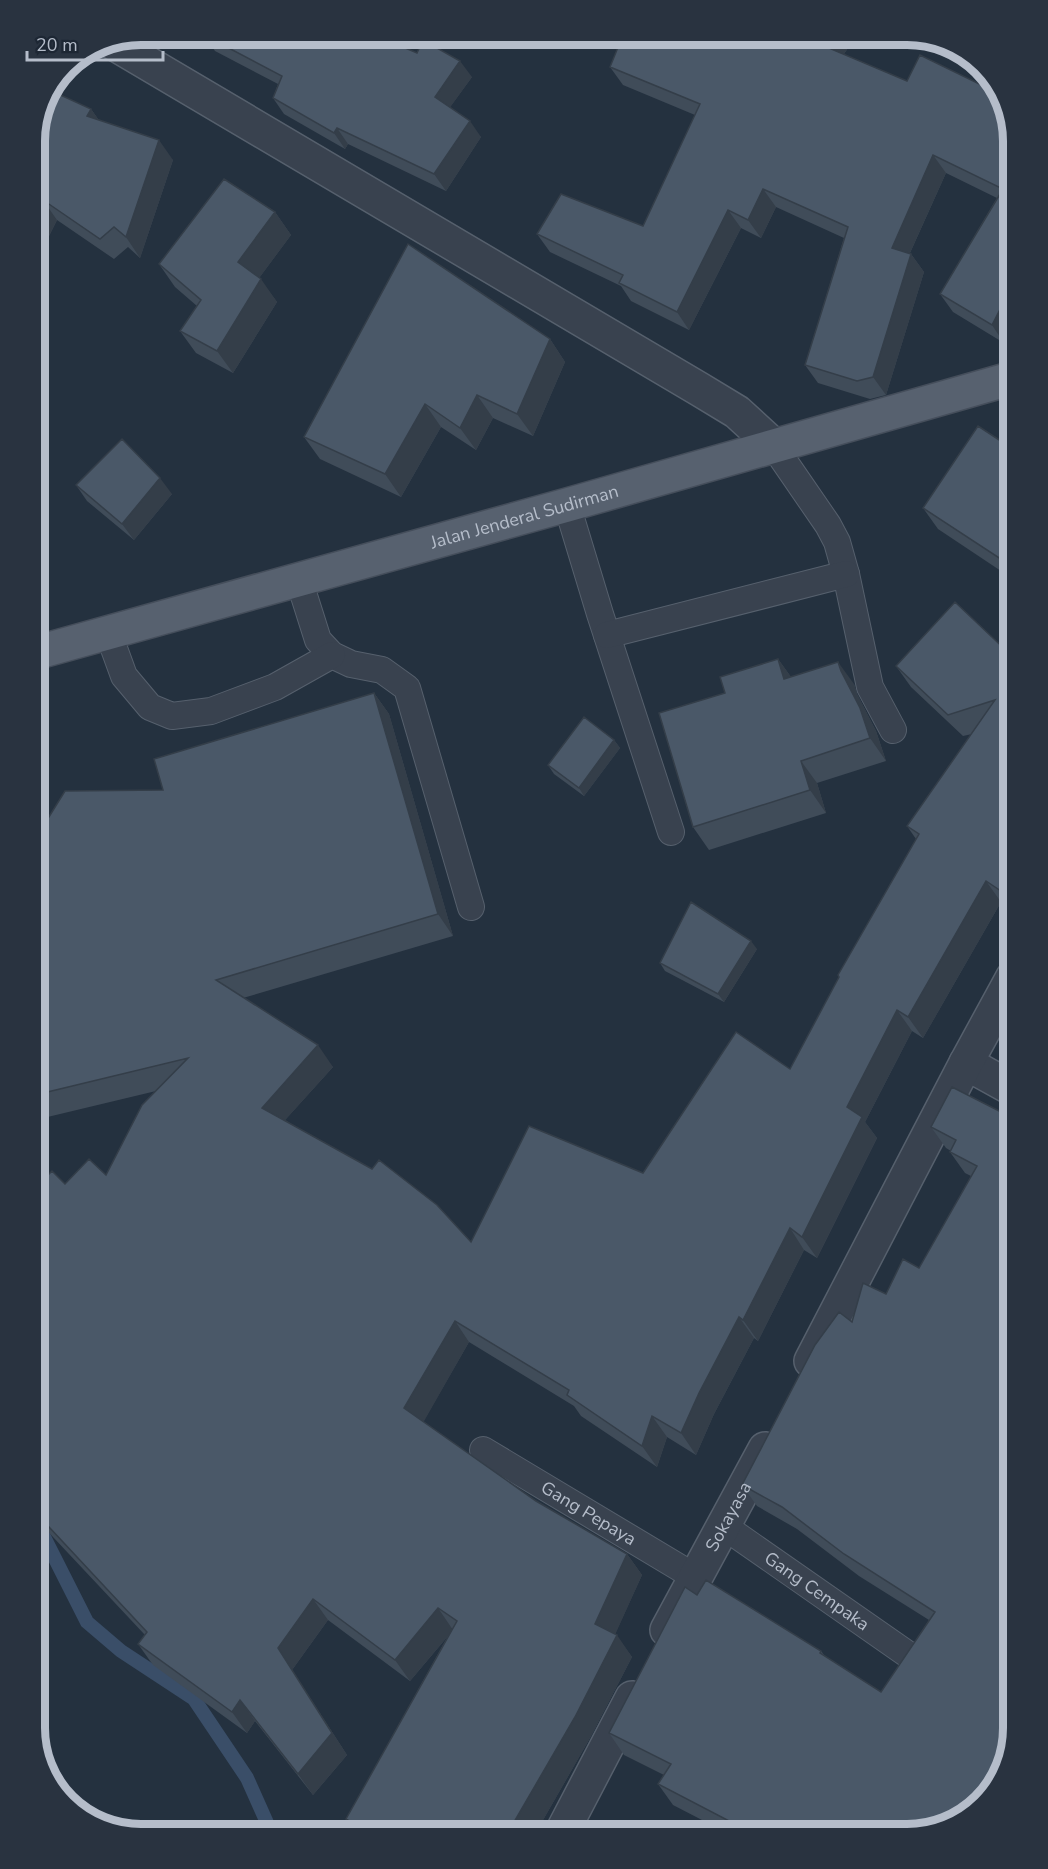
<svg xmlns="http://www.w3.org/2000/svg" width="1048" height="1869" viewBox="0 0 1048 1869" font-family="'Nunito Sans',sans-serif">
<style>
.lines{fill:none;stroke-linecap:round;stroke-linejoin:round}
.stream{stroke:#3a4e68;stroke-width:14}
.lane-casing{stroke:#56606d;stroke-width:28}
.street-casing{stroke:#56606d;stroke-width:36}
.primary-casing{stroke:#454e5b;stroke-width:36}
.lane{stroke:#39424f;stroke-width:26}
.street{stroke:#39424f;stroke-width:33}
.primary{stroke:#57616f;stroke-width:33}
.wall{fill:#404c59}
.shaded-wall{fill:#343e49}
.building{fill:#4a5868;stroke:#343e49;stroke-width:1.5}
.labels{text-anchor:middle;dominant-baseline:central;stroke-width:5;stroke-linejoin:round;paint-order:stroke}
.street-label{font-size:18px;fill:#b5bdca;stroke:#1d2734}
.rim{fill:none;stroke:#b5bdca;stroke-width:8}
</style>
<rect width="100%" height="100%" fill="#24313f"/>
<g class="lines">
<!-- stream -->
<path class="stream" d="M35,1519L87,1622L121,1651L194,1699L247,1778L272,1834"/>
<defs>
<g id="lane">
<path d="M773,445L828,525L837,542L846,574L870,687L893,730"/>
<path d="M567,505L600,614L671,832"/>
<path d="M299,580L318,640L332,655L351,664L382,670L407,688L471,907"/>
<path d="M108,632L124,676L150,707L172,716L211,711L275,687L332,655"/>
<path d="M607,635L846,574"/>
<path id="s1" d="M483,1450L695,1577"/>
<path id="s2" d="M725,1527L910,1656"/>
</g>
<g id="street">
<path d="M110,41L699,389L737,412L773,445"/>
<path d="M966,1063L1013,1089"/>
<path d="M811,1361L966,1063L1013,977"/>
<path id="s3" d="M667,1630L765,1449"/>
<path d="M561,1834L632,1698"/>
</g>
<g id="primary">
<path id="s4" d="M35,653L567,505L1013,378"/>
</g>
</defs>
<!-- lane casing -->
<use href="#lane" class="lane-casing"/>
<!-- street casing -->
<use href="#street" class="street-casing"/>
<!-- primary casing -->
<use href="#primary" class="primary-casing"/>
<!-- lane -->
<use href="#lane" class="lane"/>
<!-- street -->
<use href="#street" class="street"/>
<!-- primary -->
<use href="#primary" class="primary"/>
</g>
<!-- wall -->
<path class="wall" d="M204,35L472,77L450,107L481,137L446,191L348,144L345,149L284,114L273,98L278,84L215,51Z
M623,35H843L850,45L844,54L1014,141L1013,326L1004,343L953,312L940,294L997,198L946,173L910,253L911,254L924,272L886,395L870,399L818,383L805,365L844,238L776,207L761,238L741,228L689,330L631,301L621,286L550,252L537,234L643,226L695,115L623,85L610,67Z
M91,109L98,119L173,160L140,258L128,247L114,259L57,220L49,236L35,230V134Z
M275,212L291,235L259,278L277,302L233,373L196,353L180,331L197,306L175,287L159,264Z
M550,339L565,362L533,436L493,418L476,450L441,427L401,497L320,459L304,437Z
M1013,449V579L938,529L923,508Z
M76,485L172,494L134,540L87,501Z
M1013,657V910L1001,902L923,1038L912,1031L865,1122L877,1138L817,1258L804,1250L758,1341L754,1338L714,1414L696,1455L667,1437L657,1467L581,1416L574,1406L469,1342L423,1422L536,1501L627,1554L642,1575L615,1634L632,1657L590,1738L535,1834H356L346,1819L448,1636L410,1681L328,1620L292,1670L347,1755L313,1795L255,1721L247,1733L153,1665L138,1644L145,1635L38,1521L35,1516V1487L42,1478L35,1470V1188L65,1184L106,1175L156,1091L35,1120V823L163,790L374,693L389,714L453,936L243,998L333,1067L285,1120L471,1242L643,1173L790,1069L839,978L838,975L916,839L907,826L972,734L963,736L911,687L896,666Z
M778,659L791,677L854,684L857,694L876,731L886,761L817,783L826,813L709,850L693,827L725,693Z
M614,740L620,748L584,796L554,774L548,765Z
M757,949L724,1002L665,971L660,963Z
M1013,1118L907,1834H729L673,1805L658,1784L664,1775L624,1755L609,1733L697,1595L821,1651L825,1656L881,1692L929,1620L859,1576L797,1529L757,1506L742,1485L852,1322L919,1268L971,1176L965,1173L950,1152L951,1151L946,1148L931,1127Z"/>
<!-- shaded-wall -->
<path class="shaded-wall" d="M832,35H843L850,45L837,64L824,46Z
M460,61L472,77L446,113L435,97Z
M91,109L105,129L87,116Z
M470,121L481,137L446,191L434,174Z
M337,128L348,144L345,149L334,133Z
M159,140L173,160L140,258L126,237Z
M933,155L946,173L904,266L892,248Z
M763,189L776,207L761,238L748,220Z
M43,200L57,220L49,236L35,216Z
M728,210L741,228L689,330L677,312Z
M275,212L291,235L254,285L238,262Z
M911,254L924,272L886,395L873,377Z
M261,279L277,302L233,373L217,351Z
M1013,284V326L1004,343L992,325Z
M550,339L565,362L533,436L517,414Z
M477,395L493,418L476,450L460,428Z
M425,404L441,427L401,497L385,474Z
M160,478L172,494L134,540L122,524Z
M778,659L794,681L784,679Z
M838,662L854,684L857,694L876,731L886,761L870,738L841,671Z
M374,693L389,714L453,936L438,914Z
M614,740L620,748L584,796L579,788Z
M801,761L817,783L826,813L810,790Z
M986,881L1001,902L923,1038L908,1017Z
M751,941L757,949L724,1002L718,994Z
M897,1010L912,1031L865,1122L877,1138L817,1258L802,1237L847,1107Z
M318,1045L333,1067L277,1129L262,1108Z
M790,1228L804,1250L758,1341L743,1320Z
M739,1317L754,1338L714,1414L696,1455L681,1433L699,1393Z
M455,1321L469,1342L419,1430L404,1408Z
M652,1416L667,1437L657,1467L642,1446Z
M627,1554L642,1575L610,1646L595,1624Z
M313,1599L328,1620L292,1670L347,1755L313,1795L298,1774L278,1648Z
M438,1608L453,1630L410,1681L395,1660Z
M617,1635L632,1657L590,1738L535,1834H514L510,1829Z
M240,1700L255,1721L247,1733L232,1712Z"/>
<!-- building -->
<path class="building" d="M204,35H375L417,53L423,40L460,61L435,97L470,121L434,174L337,128L334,133L273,98L282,76Z
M623,35H832L824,46L907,81L920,55L1002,95L1005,100L1014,141L1013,284L992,325L940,294L1003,189L933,155L892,248L911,254L873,377L857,381L805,365L848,227L763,189L748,220L728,210L677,312L619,283L623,275L537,234L561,194L643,226L700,104L610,67Z
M54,92L91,109L87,116L159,140L126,237L114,227L100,239L43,200L35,215V134Z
M224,179L275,212L238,262L261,279L217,351L180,331L201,300L159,264Z
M408,244L550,339L517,414L477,395L460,428L425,404L385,474L304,437Z
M978,426L1013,449V567L923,508Z
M122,439L160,478L122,524L76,485Z
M955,602L1013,657V899L986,881L908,1017L897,1010L847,1107L862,1117L802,1237L790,1228L743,1320L739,1317L699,1393L681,1433L652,1416L642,1446L567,1395L569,1390L455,1321L404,1408L536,1501L627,1554L595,1624L617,1635L575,1717L510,1829L520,1834H369L346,1819L457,1621L438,1608L395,1660L313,1599L278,1648L332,1733L298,1774L240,1700L232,1712L138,1644L147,1632L35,1512V1487L46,1474L35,1463V1188L52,1171L65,1184L89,1159L106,1175L142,1105L188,1058L35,1095V823L47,820L65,791L163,790L154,759L374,693L438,914L216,980L318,1045L262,1108L372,1169L379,1160L437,1205L471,1242L529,1126L643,1173L736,1032L790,1069L839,977L838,975L919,834L907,826L995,700L948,715L896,666Z
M778,659L784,679L838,662L841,671L860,708L870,738L801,761L810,790L693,827L659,713L725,693L720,677Z
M584,717L614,740L579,788L548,765Z
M691,902L751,941L718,994L660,963Z
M952,1087L1013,1118V1735L995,1788L948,1826L907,1834H754L658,1784L671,1764L609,1733L685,1587L697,1595L706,1580L821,1651L820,1653L881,1692L935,1612L844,1554L782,1507L742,1485L815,1345L839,1312L852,1322L863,1283L886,1294L903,1259L919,1268L977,1166L950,1152L956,1140L931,1127Z"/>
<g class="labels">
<!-- street labels -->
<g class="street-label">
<text stroke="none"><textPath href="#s4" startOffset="508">Jalan Jenderal Sudirman</textPath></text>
<text stroke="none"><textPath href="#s1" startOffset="123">Gang Pepaya</textPath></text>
<text stroke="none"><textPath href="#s3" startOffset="129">Sokayasa</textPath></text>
<text stroke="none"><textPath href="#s2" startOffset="112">Gang Cempaka</textPath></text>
</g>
</g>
<!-- crop -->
<path d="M0 0H1048V1869H0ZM141 45H907A96 96 0 0 1 1003 141V1728A96 96 0 0 1 907 1824H141A96 96 0 0 1 45 1728V141A96 96 0 0 1 141 45Z" fill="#293340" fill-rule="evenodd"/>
<path class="rim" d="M141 45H907A96 96 0 0 1 1003 141V1728A96 96 0 0 1 907 1824H141A96 96 0 0 1 45 1728V141A96 96 0 0 1 141 45Z"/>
<!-- scale -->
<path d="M27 51v9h136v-9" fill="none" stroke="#b5bdca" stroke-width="3"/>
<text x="36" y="51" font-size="18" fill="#b5bdca" stroke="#1d2734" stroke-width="4.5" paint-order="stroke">20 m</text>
</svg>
